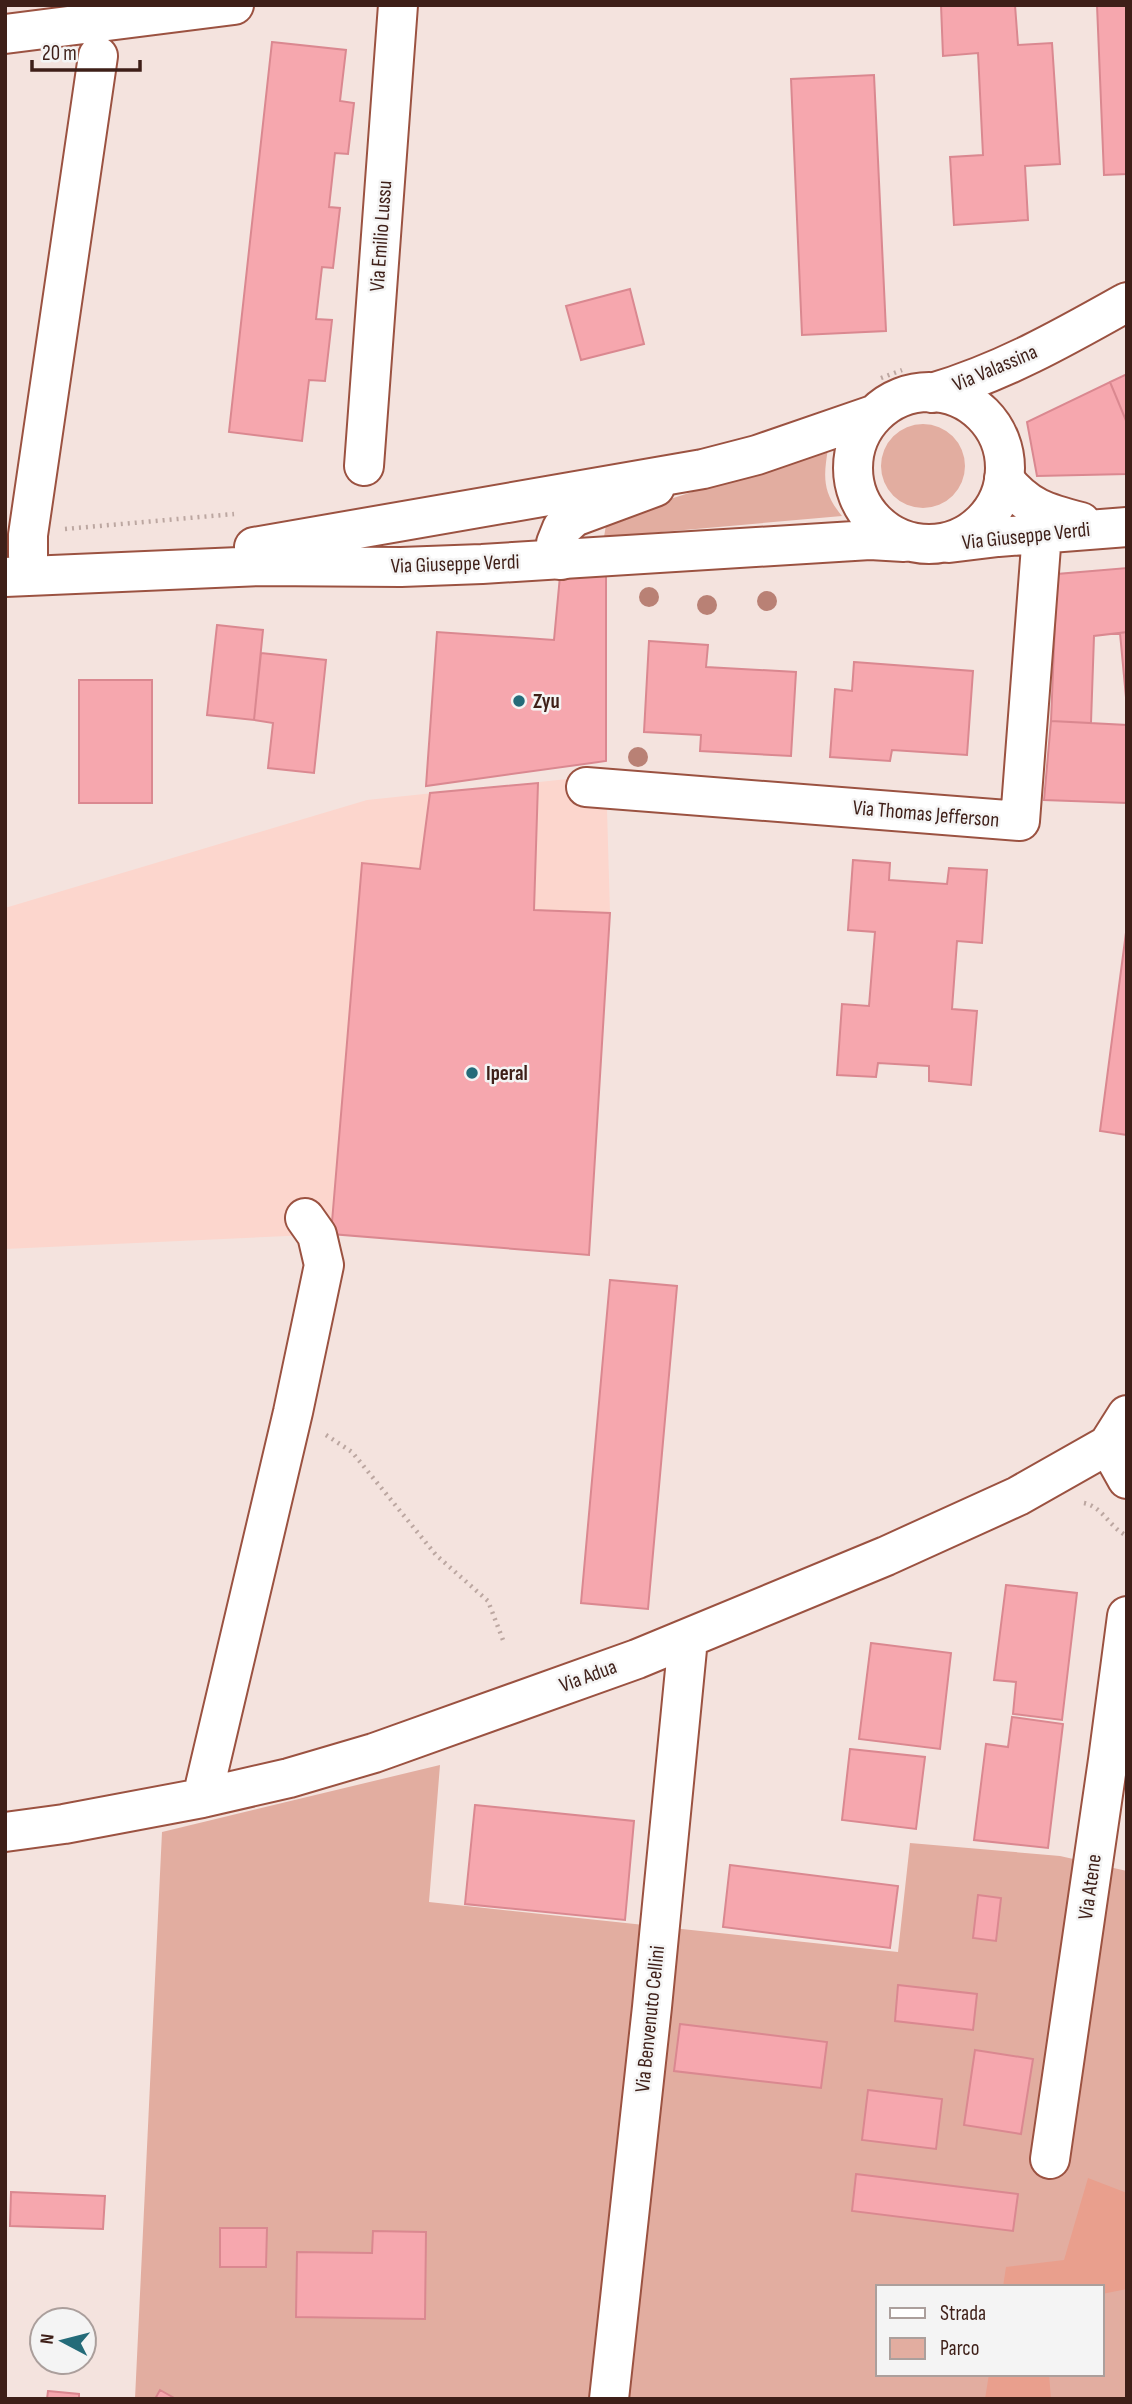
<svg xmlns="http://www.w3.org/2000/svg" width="1132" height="2404" viewBox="0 0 1132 2404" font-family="'Sofia Sans Condensed',sans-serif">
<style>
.built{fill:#fcd6cd}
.green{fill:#e2ada0;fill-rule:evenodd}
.forest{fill:#e99f8d}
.building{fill:#f6a7ae;stroke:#da8890;stroke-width:2}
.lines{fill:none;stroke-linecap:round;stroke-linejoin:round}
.minor-casing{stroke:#9b5241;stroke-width:42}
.major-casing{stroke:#9b5241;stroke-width:42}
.path{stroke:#bca7a1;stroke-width:4.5;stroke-dasharray:2 5;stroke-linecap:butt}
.minor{stroke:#fff;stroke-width:38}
.major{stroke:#fff;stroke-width:38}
.tree{fill:#b98175}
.poi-dot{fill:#246b79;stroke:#f4f4f4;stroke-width:2.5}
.labels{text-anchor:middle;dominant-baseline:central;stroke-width:5;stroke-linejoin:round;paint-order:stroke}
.street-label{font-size:21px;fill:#3e1f18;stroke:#f4f4f4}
.poi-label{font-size:21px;font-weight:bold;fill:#3e1f18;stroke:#f4f4f4;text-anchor:start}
</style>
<rect width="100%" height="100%" fill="#f4e3de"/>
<!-- built -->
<path class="built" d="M606,775L610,913L589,1255L331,1234L5,1249V908L367,800Z"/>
<!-- green -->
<path class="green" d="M881 466a42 42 0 1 1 84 0a42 42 0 1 1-84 0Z
M828,449C823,478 823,493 842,516L604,537L607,519Z
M440,1765L429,1902L898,1952L910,1843L1060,1856L1127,1871V2399H135L162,1832ZM878,2287H1102V2374H878Z"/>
<!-- forest -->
<path class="forest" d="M1088,2178L1127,2193V2289L1102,2294V2287H1003L1006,2267L1064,2260Z
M989,2374H1049L1051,2399H985Z"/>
<!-- building -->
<path class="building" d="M941,5H1015L1018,45L1052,43L1060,164L1025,166L1028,220L954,225L950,157L983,155L978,53L943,56Z
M1097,5H1127V174L1104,175Z
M272,42L346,50L340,101L354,103L348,154L335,153L329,207L340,208L333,268L322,267L316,319L332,320L325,381L309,380L302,441L229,432Z
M874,75L886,331L802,335L791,79Z
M630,289L644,344L581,360L566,306Z
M1127,374V423L1110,382Z
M1110,382L1127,423V474L1037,476L1027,422Z
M1127,568V632L1094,636L1091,723L1051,721L1057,574Z
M560,576H606V761L426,786L437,632L554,640Z
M217,625L263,630L254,720L207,715Z
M1127,632V708L1120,633Z
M649,641L708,645L706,667L796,672L791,756L700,751L701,735L644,732Z
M261,653L326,660L314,773L268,768L273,723L254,720Z
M854,662L973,671L967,755L892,750L890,761L830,757L835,689L852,691Z
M79,680H152V803H79Z
M1051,721L1127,725V803L1044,800Z
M538,783L534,910L610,913L589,1255L331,1234L362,863L420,869L430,793Z
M853,860L890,863L889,880L947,884L949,868L987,870L982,943L957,941L952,1009L977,1011L971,1085L929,1081V1066L878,1063L876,1077L837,1075L842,1004L869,1006L875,932L848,930Z
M1127,925V1135L1100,1131Z
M610,1280L677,1286L648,1609L581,1603Z
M1006,1585L1077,1593L1062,1720L1013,1714L1016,1682L994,1680Z
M871,1643L951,1653L940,1749L859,1739Z
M1012,1717L1063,1724L1048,1848L974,1840L986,1744L1008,1747Z
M850,1749L925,1757L916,1829L842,1820Z
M475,1805L634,1821L625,1920L465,1904Z
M730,1865L898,1886L890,1948L723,1927Z
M978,1895L1001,1898L996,1941L973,1938Z
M898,1985L977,1994L973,2030L895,2021Z
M680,2024L827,2042L821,2088L674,2071Z
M975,2050L1033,2059L1021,2134L964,2125Z
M868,2090L942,2099L936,2149L862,2140Z
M856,2174L1018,2194L1013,2231L852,2211Z
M11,2192L105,2196L103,2229L10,2226Z
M220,2228H267L266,2267H220Z
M373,2231L426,2232L425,2319L296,2317L297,2252L372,2253Z
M160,2390L176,2399H155Z
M48,2391L79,2394V2399H47Z"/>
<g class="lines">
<defs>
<path id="minor" d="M5,34L234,5
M364,466L398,5
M1004,479C1027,508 1046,513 1081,522
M949,543L998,537L1127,527
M28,556V535L98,56
M561,560L556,543L562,528L574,517L655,487
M586,787L1020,821L1042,533
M1108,1445L1127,1479
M202,1798L293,1412L324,1265L317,1235L305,1218
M5,1832L64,1824L202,1798L289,1778L374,1753L637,1659L886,1556L1018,1496L1108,1445L1127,1415
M1050,2159L1108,1760L1127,1616
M609,2399L652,2007L688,1639"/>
<path id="major" d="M853 468a76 76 0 1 1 152 0a76 76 0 1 1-152 0Z
M932,393C1003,372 1063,338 1127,302
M254,547L703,469L757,455L873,415
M5,577L260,566L401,567L482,564L870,540L904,542"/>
</defs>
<!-- minor casing -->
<use href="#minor" class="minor-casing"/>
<!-- major casing -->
<use href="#major" class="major-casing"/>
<!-- path -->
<path class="path" d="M881,378L902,370
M65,529L234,514
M326,1435L352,1452L436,1555L488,1601L503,1640
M1084,1503C1103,1507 1109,1527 1127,1536"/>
<!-- minor -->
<use href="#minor" class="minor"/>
<!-- major -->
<use href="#major" class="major"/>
</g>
<!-- trees -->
<g class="tree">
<circle cx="649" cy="597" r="10"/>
<circle cx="767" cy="601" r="10"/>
<circle cx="707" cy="605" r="10"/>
<circle cx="638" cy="757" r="10"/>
</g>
<!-- markers -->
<g class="poi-dot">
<circle cx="519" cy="701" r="7"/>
<circle cx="472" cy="1073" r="7"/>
</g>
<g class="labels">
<!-- street labels -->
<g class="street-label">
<text transform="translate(381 236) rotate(-86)">Via Emilio Lussu</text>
<text transform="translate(995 368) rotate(-23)">Via Valassina</text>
<text transform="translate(1026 536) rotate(-6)">Via Giuseppe Verdi</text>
<text transform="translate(455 564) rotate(-2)">Via Giuseppe Verdi</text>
<text transform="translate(926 814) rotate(5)">Via Thomas Jefferson</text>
<text transform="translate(588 1676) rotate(-20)">Via Adua</text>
<text transform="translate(1090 1887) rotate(-82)">Via Atene</text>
<text transform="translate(650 2019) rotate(-84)">Via Benvenuto Cellini</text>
</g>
<!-- poi labels -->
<g class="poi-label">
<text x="533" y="701">Zyu</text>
<text x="486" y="1073">Iperal</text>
</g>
</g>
<!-- border -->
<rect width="1132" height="2404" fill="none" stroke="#3e1f18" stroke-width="14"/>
<!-- legend -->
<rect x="876" y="2285" width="228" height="91" fill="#f4f4f4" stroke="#ab9f9c" stroke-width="2"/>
<rect x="890" y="2308" width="35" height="10" fill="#ffffff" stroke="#ab9f9c" stroke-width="2"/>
<text x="940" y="2320" font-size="21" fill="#3e1f18">Strada</text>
<rect x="890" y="2338" width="35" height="21" fill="#e2ada0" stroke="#ab9f9c" stroke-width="2"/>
<text x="940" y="2355" font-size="21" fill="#3e1f18">Parco</text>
<!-- north arrow -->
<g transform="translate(63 2341) rotate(277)"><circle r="33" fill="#f4f4f4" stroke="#ab9f9c" stroke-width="2"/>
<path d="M0-5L12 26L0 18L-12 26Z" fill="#246b79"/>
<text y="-10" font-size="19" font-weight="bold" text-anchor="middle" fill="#3e1f18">N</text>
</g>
<!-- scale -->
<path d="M32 60v10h108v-10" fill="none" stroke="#3e1f18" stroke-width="3.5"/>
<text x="42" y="60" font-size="21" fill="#3e1f18" stroke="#f4f4f4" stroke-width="5" paint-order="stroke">20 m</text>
</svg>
